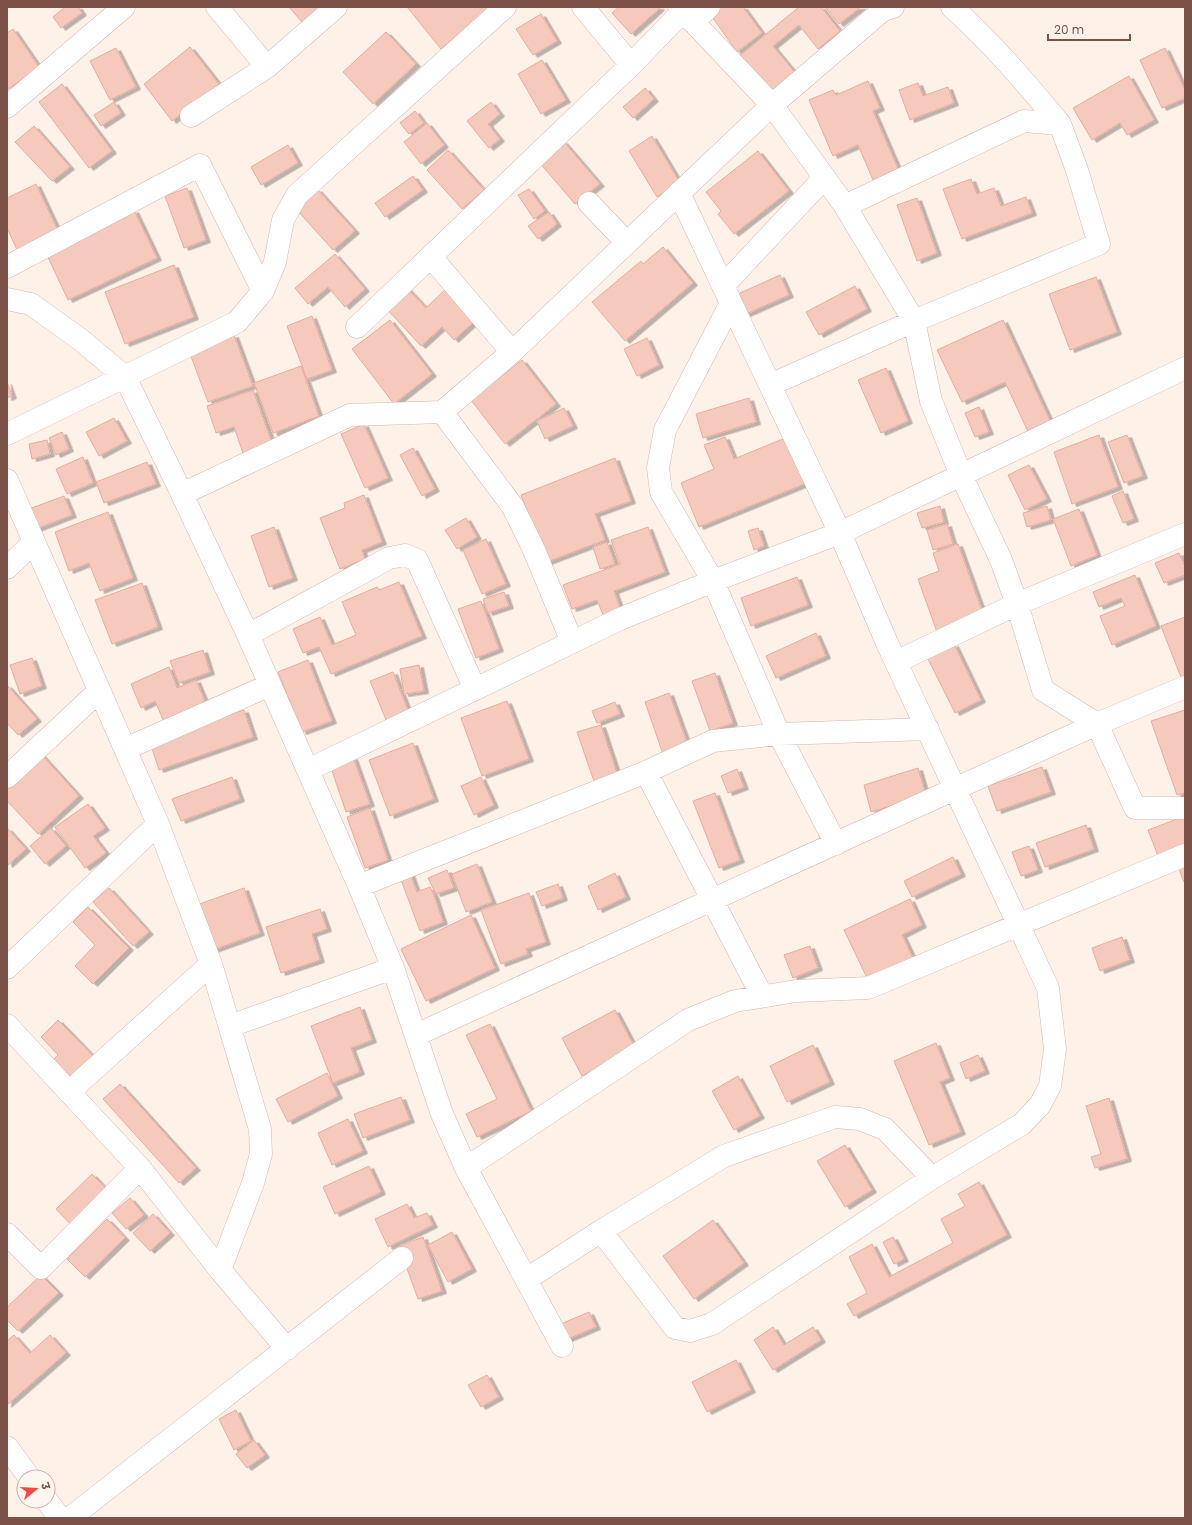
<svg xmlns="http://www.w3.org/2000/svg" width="1192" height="1525" viewBox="0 0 1192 1525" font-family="Poppins,'Noto Sans Devanagari',sans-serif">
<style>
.building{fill:#f6c9bd;stroke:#ebab9b;filter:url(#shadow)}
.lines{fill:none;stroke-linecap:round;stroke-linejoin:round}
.minor-casing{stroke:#d5b8af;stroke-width:23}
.minor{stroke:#fff;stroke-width:22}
</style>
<defs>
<filter id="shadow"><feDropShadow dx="4.5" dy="2.5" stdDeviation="0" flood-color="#0004"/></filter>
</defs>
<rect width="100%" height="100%" fill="#fef1e8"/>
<!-- building -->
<path class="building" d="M65,7H78L82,13L61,28L53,17Z
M289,7H320L302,22Z
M407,7H489L490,8L441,49Z
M619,7H659L660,8L631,34L612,13Z
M720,7H743L762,33L737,52L710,14Z
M799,7H821L840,31L818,49L799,25L773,46L797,75L769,98L737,58Z
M825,7H861L839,24Z
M541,14L557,41L533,55L516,29Z
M13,29L39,67L7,90V33Z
M386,32L416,64L373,104L343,72Z
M190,47L219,84L172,121L144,84Z
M116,48L136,87L110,100L90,61Z
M1165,48L1185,90V98L1162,108L1140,60Z
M542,60L566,100L541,114L518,74Z
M1129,76L1154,120L1127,135L1120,123L1092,140L1073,108Z
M868,81L880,108L873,111L902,178L877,189L858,145L833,156L809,100L833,90L836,95Z
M918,83L923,96L948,87L954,103L910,120L899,90Z
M62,84L112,151L89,168L39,102Z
M645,88L654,99L633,118L623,107Z
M114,102L121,113L101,126L94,115Z
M491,102L500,114L488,124L500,139L489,148L467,121Z
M415,111L424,123L409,134L400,123Z
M427,123L444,145L421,164L404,142Z
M34,126L70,167L52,181L15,142Z
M652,136L680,183L657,197L629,151Z
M563,141L600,184L575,204L539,162Z
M288,145L298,163L261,185L251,167Z
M448,150L484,190L462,209L427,170Z
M758,151L789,191L734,234L718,214L721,211L706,192Z
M413,176L423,190L385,217L375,203Z
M971,179L977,194L994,188L1001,206L1026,197L1032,213L962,239L943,189Z
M36,184L59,233L18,252L7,228V198Z
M187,188L206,240L184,248L165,196Z
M317,189L355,231L333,250L296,209Z
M529,189L545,211L534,219L518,195Z
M917,198L937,253L917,261L897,205Z
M134,210L157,258L68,300L45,251Z
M549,212L557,224L538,239L528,226Z
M663,247L693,283L625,341L592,302L641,261L643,264Z
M335,254L365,289L345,307L328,287L308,304L295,288Z
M174,265L194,317L125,344L105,292Z
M780,275L789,295L746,314L736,295Z
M1096,277L1117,332L1070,350L1049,294Z
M855,286L867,309L819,335L806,312Z
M406,287L426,308L448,287L477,319L454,340L442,327L421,346L385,307Z
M312,316L332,370L307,379L287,326Z
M390,320L432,374L394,404L352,349Z
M1003,320L1052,425L1030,436L1005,382L962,402L937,350Z
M234,335L253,386L208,402L189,351Z
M647,338L659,365L637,376L624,349Z
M522,360L556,404L505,444L471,400Z
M301,366L319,416L273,433L254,383Z
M886,368L908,421L881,433L858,380Z
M7,382L12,396L7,398Z
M253,390L272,443L243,453L234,427L216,433L207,406Z
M749,398L756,422L703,438L696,414Z
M979,407L989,432L975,437L965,413Z
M564,408L573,426L545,439L537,421Z
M114,418L127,441L99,456L86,432Z
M364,424L388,478L365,488L341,434Z
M62,432L69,449L56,455L49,438Z
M1099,435L1118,487L1072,504L1054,452Z
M1127,435L1143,476L1124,483L1108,442Z
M790,436L809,482L699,527L681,483L714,469L704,445L725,437L734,459Z
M47,440L50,454L32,459L29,444Z
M413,448L435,489L422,496L400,455Z
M83,457L93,483L67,494L56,469Z
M615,458L631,501L595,514L605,540L547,562L521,495Z
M147,462L156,484L104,503L96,482Z
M1029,465L1047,499L1025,510L1008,475Z
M1123,491L1134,519L1123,523L1112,496Z
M364,495L382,542L362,550L365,559L340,569L320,518L345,508L344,503Z
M64,496L72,515L36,529L29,509Z
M940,506L944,522L922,528L917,513Z
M1047,506L1051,520L1027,527L1023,513Z
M1079,509L1097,555L1071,566L1053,519Z
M108,512L133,578L100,591L89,563L69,571L55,532Z
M466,518L477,537L457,549L445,530Z
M947,524L953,544L933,550L927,530Z
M274,527L293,578L269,587L251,536Z
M648,527L665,572L614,591L621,611L604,617L597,600L572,609L563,585L620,564L611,540Z
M758,528L764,546L754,550L748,531Z
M486,539L506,584L482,594L463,550Z
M607,542L615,564L600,569L593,547Z
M958,544L984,616L937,632L918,579L939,571L933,553Z
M1179,553L1185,567V575L1164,583L1155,563Z
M1135,575L1156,626L1112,645L1100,616L1125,606L1121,598L1099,607L1093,592Z
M797,577L808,605L751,626L741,598Z
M399,582L422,636L331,674L319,647L303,653L293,629L320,617L332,645L356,635L342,602L377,587L379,590Z
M142,583L158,627L112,644L95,600Z
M504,592L509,606L488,613L483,599Z
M481,601L499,649L476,658L458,609Z
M1185,617V678L1182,680L1161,626Z
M816,633L826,656L776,678L766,656Z
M954,644L981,700L955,713L927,657Z
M203,650L210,672L179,683L170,661Z
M32,658L42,686L20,694L10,665Z
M308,660L332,721L302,732L278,672Z
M419,665L424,691L404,694L400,669Z
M169,667L177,688L196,680L206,704L164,722L155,701L141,708L131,684Z
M393,672L411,718L389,727L370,681Z
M715,673L733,723L710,731L692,681Z
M7,685L37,719L18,735L7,723Z
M669,693L689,748L664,757L645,702Z
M507,701L529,759L482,776L461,718Z
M615,702L620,714L597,723L592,711Z
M244,710L253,737L159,770L150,742Z
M1185,710V793L1177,795L1151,721Z
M601,725L618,776L595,784L577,732Z
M413,743L434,799L390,816L369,760Z
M41,754L79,796L38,834L7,801V786Z
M353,757L370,804L346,812L330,765Z
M1042,767L1051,792L997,811L988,786Z
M918,768L926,795L871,812L864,785Z
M737,769L744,787L728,793L721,776Z
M232,777L240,799L181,821L172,799Z
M481,777L494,805L474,815L461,786Z
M715,793L740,860L719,868L693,801Z
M88,804L105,828L93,836L106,853L85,868L55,827Z
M370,808L388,860L365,868L347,817Z
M1185,816V845L1158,856L1148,830Z
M1086,825L1094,849L1045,867L1036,843Z
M7,828L26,849L8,865L7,863Z
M51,828L66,846L45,864L30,846Z
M1029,846L1038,870L1021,876L1012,852Z
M953,857L961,874L912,897L904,881Z
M1185,861V882H1184L1177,864Z
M477,864L492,902L466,912L452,874Z
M447,870L454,888L436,894L428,878Z
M410,873L417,892L430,887L434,895L443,922L420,931L400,877Z
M615,873L626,897L598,910L588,886Z
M558,884L563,898L542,906L536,892Z
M109,888L149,932L133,946L93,902Z
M244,888L260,933L210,951L194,906Z
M529,893L546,942L526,949L528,954L501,964L481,910Z
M910,899L922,925L902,935L913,958L868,980L844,930Z
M88,907L129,948L93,984L75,966L95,945L73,922Z
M320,909L327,929L312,934L320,960L281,973L266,927Z
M471,915L495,968L426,1001L401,949Z
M1122,937L1130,960L1100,971L1092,948Z
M810,946L818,968L793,978L784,955Z
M360,1007L372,1040L351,1048L360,1072L333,1083L311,1026Z
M615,1010L635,1048L582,1076L562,1038Z
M58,1020L95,1058L70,1082L51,1062L58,1055L41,1037Z
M490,1024L531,1111L477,1137L466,1114L497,1099L466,1035Z
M936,1043L950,1078L940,1082L961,1132L929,1145L894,1061Z
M813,1045L830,1082L787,1102L770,1066Z
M978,1055L985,1071L966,1079L960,1063Z
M327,1073L338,1096L288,1122L276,1099Z
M738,1076L760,1116L734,1130L712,1091Z
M120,1084L196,1168L179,1183L103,1099Z
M401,1097L410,1120L363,1138L354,1114Z
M1109,1098L1127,1159L1095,1168L1091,1157L1101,1154L1086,1106Z
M348,1119L363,1151L332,1165L318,1133Z
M845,1145L872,1190L845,1207L817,1161Z
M369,1166L381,1192L335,1214L323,1187Z
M92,1174L110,1193L74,1228L56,1209Z
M979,1182L1007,1235L854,1316L847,1304L867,1293L849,1257L872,1244L889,1277L953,1243L941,1219L965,1206L958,1194Z
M130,1198L144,1215L126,1229L112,1213Z
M407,1204L414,1218L427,1213L433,1225L388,1247L375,1219Z
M153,1214L170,1233L150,1251L133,1233Z
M107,1219L125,1238L85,1277L67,1259Z
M713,1220L744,1263L694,1299L663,1256Z
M452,1232L472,1269L448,1282L428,1245Z
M423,1237L442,1291L418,1299L399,1246Z
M893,1237L904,1259L894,1264L883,1242Z
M41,1275L59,1293L18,1331L7,1320V1307Z
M589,1312L596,1327L563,1341L556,1326Z
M773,1327L784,1345L813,1327L821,1340L773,1370L754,1340Z
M14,1335L30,1353L50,1335L66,1353L7,1405V1341Z
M736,1360L751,1390L707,1412L692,1382Z
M487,1375L499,1397L481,1407L468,1385Z
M236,1410L251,1441L234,1450L219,1419Z
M254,1440L265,1455L247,1468L236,1454Z"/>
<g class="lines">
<defs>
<path id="minor" d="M217,7L267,67L336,7
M583,7L631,65L683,11
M679,7L772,105L845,206L914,321L931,401L961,475L1001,560L1017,604L1043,690L1097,724L1135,808H1185
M952,7C992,43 1026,83 1060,124
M693,22L709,7
M7,107L124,7
M191,116L267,67
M589,203L627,243
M431,257L512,352L772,105L883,10L893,7
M7,267L200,165L263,291
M723,286L824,178
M7,299L31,304L81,340L125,377L182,494L350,415L442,412L512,352
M731,303L665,430L658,468L661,492L713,581L779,734L836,844
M357,327L631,65
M770,385L914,321L1099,244L1077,170L1060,124L1024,121L845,206
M442,412L513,507L534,550L572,642
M7,434L237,322L263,291L275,262L283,220L297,195L505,7
M7,480L158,824L211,964L260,1129L261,1154L253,1183L220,1270
M182,494L248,635L359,886L646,772L713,741L779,734L928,729
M7,568L34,542
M248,635L389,558L405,555L417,560L475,689
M896,662L1017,604L1185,534
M125,749L270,685
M308,770L620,619L713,581L840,533L679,193
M646,772L762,996
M7,777L99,691
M7,968L158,824
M393,968L442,1114L466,1168L562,1346
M7,1025L70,1093L81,1081L211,964
M230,1026L393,968L359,886
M416,1035L1097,724L1185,687
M70,1093L140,1168L220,1270L287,1349
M466,1168L688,1020L735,1001L796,991L868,988L1185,855
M601,1231L724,1156L835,1117L860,1119L885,1129L932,1178
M7,1234L41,1268L140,1168
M527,1279L601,1231L675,1328L690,1331L712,1324L932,1178L1022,1124L1040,1105L1050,1086L1055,1049L1048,988L887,643L840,533L1185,368
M7,1447L29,1477
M47,1501L60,1518
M70,1518L402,1258"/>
</defs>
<!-- minor casing -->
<use href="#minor" class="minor-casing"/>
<!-- minor -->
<use href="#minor" class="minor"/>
</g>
<!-- border -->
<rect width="1192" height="1525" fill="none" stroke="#7c5148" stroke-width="16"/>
<!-- north arrow -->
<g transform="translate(36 1489) rotate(72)"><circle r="19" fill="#fff6f0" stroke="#cbb4ad"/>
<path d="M0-3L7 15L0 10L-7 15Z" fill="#f24943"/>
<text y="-6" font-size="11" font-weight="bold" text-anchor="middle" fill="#7c5148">उ</text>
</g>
<!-- scale -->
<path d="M1048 34v6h82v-6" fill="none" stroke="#7c5148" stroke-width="2"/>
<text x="1054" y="34" font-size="12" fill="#7c5148" stroke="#fff6f0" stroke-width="3" paint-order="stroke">20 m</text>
</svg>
